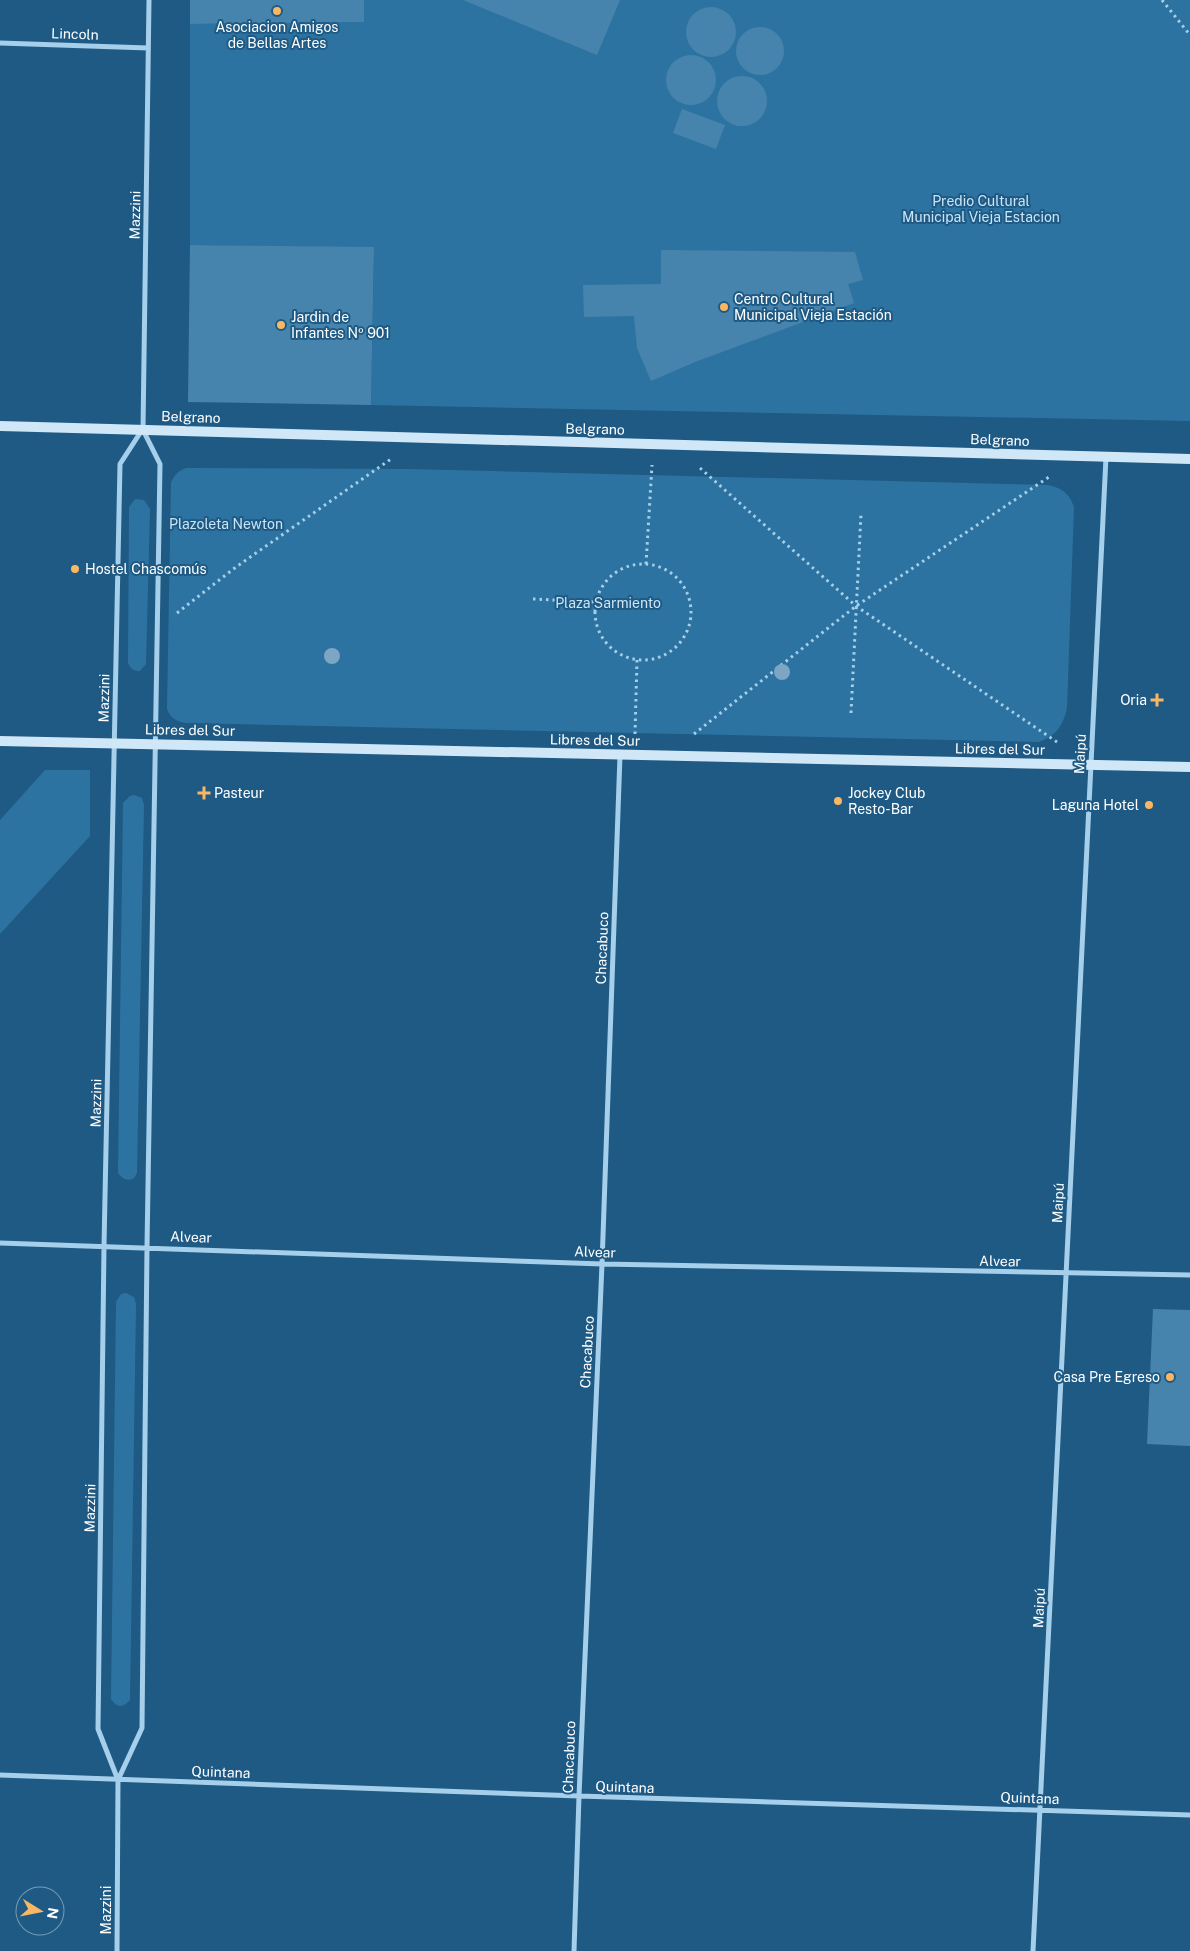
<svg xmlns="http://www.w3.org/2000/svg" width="1190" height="1951" viewBox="0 0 1190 1951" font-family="'Public Sans',sans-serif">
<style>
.green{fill:#2d73a1}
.building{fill:#4684ad}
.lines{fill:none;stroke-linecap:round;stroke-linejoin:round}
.path{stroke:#a5cfea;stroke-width:3;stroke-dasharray:2.5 4;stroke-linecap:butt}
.street{stroke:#a5cfea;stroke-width:5}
.secondary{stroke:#d0e7f8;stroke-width:10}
.tree{fill:#7ca6c3}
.poi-dot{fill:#f9b764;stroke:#1e5a84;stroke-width:2}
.labels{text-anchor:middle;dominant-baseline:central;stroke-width:4;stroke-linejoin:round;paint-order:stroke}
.poi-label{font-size:14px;fill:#fff;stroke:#1e5a84;text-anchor:start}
.street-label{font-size:14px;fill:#fff;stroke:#1e5a84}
.park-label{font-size:14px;fill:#c9e5f7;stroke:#1e5a84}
</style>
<rect width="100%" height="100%" fill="#1e5a84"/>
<!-- green -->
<path class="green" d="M364,0H1190V421L371,405L374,248L190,245V24L364,22Z
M186,468L410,469L1048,485C1062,488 1069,493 1074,507L1067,708C1063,726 1056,736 1039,742L186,723C176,721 171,719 167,709L171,483C174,475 178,471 186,468Z
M135,499L144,500L150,509L146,664L140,671C133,671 131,669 128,663L129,507Z
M45,770H90V836L0,934V820Z
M134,795L142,798L144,805L137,1173L134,1178C127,1182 123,1179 118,1173L123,803L130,796Z
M126,1293L134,1297L136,1304L130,1700C123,1708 117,1708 111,1699L116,1302L121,1294Z"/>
<!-- building -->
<path class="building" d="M190,0H364V22L190,24Z
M463,0H620L597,55Z
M686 32a25 25 0 1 1 50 0a25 25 0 1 1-50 0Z
M736 51a24 24 0 1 1 48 0a24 24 0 1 1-48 0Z
M666 80a25 25 0 1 1 50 0a25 25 0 1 1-50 0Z
M717 101a25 25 0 1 1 50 0a25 25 0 1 1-50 0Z
M682,109L725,125L716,149L673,133Z
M190,245L374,247L371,405L188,402Z
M661,250L855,252L863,280L848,284L854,303L695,362L651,381L637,348L634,316L584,317L583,285L661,284Z
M1153,1309L1190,1310V1446L1147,1444Z"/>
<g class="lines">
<!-- path -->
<path class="path" d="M1162,0L1190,35
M700,468L856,606L1057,742
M646,564L652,465
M595 612a48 48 0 1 1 96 0a48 48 0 1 1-96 0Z
M533,599L596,602
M177,613L236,567L391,459
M851,713L861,514
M635,734L637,660
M694,734L856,606L1049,477"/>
<!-- street -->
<path class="street" d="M0,43L148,48
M0,1243L602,1264L1190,1275
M0,1775L579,1796L1190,1815
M118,1780L142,1728L147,1247L160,464L143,430L149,0
M117,1951L118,1780L98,1729L104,1246L120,464L142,430
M574,1951L579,1796L602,1264L620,755
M1033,1951L1106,457"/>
<!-- secondary -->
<path class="secondary" d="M0,426L1190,459
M0,741L1190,767"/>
</g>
<!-- trees -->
<g class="tree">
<circle cx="332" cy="656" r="8"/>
<circle cx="782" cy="672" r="8"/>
</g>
<!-- markers -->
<g class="poi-dot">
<circle cx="277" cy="11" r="5"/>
<circle cx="724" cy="307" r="5"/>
<circle cx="281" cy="325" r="5"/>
<circle cx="75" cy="569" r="5"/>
<path d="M1154.5 692.5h5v5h5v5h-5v5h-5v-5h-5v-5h5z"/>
<path d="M201.5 785.5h5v5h5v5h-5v5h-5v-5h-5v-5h5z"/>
<circle cx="838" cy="801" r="5"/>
<circle cx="1149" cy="805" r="5"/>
<circle cx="1170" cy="1377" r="5"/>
</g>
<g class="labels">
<!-- poi labels -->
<g class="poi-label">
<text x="277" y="27" text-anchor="middle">Asociacion Amigos<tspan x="277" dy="16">de Bellas Artes</tspan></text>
<text x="734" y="299">Centro Cultural<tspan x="734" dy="16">Municipal Vieja Estación</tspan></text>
<text x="291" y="317">Jardin de<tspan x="291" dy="16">Infantes Nº 901</tspan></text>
<text x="85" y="569">Hostel Chascomús</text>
<text x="1147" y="700" text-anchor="end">Oria</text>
<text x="214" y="793">Pasteur</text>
<text x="848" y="793">Jockey Club<tspan x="848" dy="16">Resto-Bar</tspan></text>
<text x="1139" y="805" text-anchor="end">Laguna Hotel</text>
<text x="1160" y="1377" text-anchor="end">Casa Pre Egreso</text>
</g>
<!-- street labels -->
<g class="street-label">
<text transform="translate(75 34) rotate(2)">Lincoln</text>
<text transform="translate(135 215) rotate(-89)">Mazzini</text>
<text transform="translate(191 417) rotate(2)">Belgrano</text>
<text transform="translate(595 429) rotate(1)">Belgrano</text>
<text transform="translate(1000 440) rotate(2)">Belgrano</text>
<text transform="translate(104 698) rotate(-89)">Mazzini</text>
<text transform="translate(190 730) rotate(1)">Libres del Sur</text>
<text transform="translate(595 740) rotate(1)">Libres del Sur</text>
<text transform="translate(1000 749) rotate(1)">Libres del Sur</text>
<text transform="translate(1080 754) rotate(-87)">Maipú</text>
<text transform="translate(602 948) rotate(-88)">Chacabuco</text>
<text transform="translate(96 1103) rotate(-89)">Mazzini</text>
<text transform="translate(1058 1203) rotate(-87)">Maipú</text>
<text transform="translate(191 1237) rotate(2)">Alvear</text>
<text transform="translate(595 1252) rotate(2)">Alvear</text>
<text transform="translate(1000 1261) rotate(1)">Alvear</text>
<text transform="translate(587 1352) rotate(-87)">Chacabuco</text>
<text transform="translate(90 1508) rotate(-89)">Mazzini</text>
<text transform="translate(1039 1608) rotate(-87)">Maipú</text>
<text transform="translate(569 1757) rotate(-88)">Chacabuco</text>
<text transform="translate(221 1772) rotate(2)">Quintana</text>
<text transform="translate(625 1787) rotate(2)">Quintana</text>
<text transform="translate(1030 1798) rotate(2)">Quintana</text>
<text transform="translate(106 1910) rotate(-90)">Mazzini</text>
</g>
<!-- park labels -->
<g class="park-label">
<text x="981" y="201">Predio Cultural<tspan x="981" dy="16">Municipal Vieja Estacion</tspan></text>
<text x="226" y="524">Plazoleta Newton</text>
<text x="608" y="603">Plaza Sarmiento</text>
</g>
</g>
<!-- north arrow -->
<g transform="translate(40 1911) rotate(100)"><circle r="24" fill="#1e5a84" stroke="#789cb5"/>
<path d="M0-4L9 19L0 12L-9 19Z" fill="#f9b764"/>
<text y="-8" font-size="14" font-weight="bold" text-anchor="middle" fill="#ffffff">N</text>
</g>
</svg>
